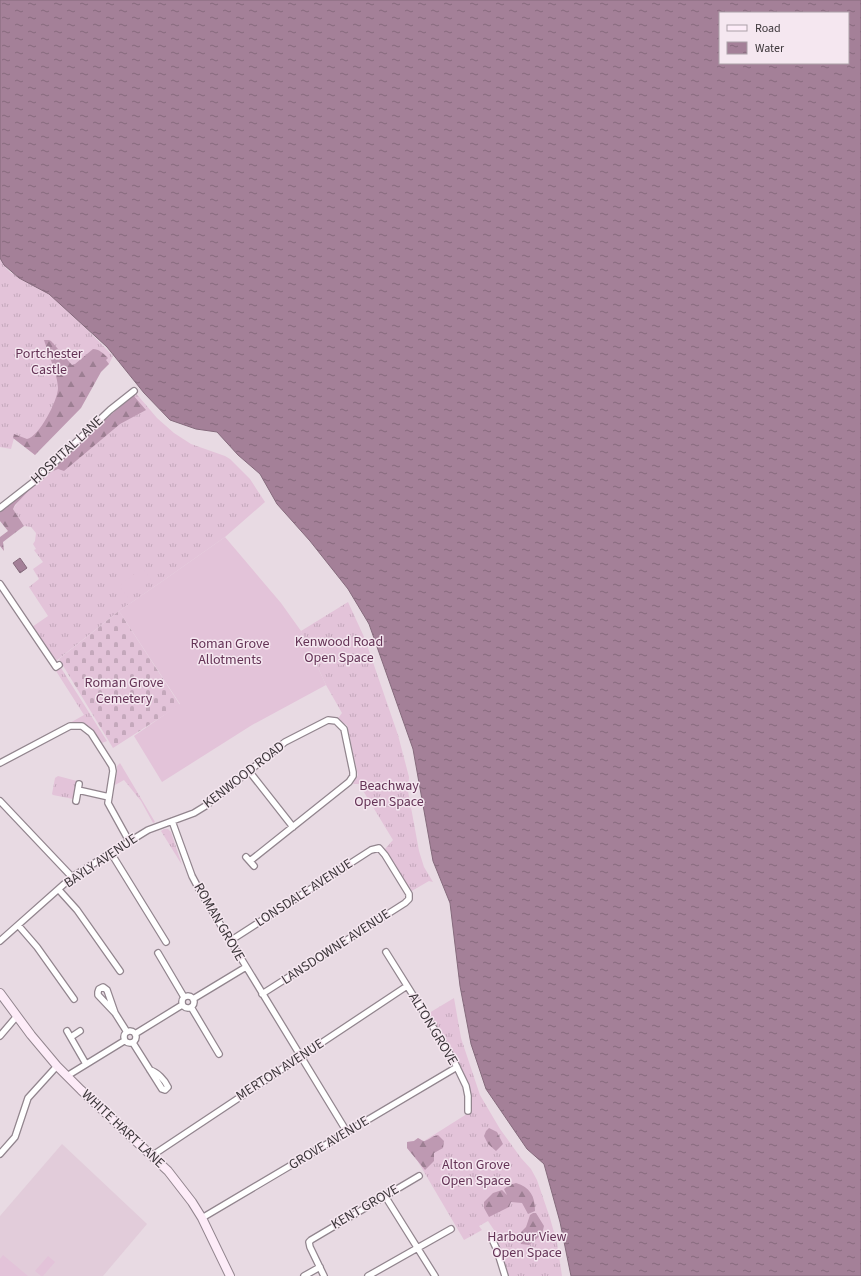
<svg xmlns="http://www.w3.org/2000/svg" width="861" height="1276" viewBox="0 0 861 1276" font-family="'Source Sans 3',sans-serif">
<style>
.built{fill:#e2ccda}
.grass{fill:url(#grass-tufts)}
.forest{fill:url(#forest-firs)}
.cemetery{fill:url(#cemetery-stones)}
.garden{fill:#e3c3d9}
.water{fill:url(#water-ripples);stroke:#856a7c;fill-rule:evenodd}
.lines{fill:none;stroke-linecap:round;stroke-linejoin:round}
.street-casing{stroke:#92858e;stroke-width:8}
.secondary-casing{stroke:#92858e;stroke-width:10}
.street{stroke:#fff;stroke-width:5.5}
.secondary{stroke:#fdecf8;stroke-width:8}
.labels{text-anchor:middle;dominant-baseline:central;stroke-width:3;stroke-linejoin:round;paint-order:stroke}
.park-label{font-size:14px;fill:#643356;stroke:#f5e7f0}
.street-label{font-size:14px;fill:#3c363a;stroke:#f5e7f0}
</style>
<defs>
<pattern id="grass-tufts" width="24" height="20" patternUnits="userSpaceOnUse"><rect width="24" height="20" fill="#e3c3d9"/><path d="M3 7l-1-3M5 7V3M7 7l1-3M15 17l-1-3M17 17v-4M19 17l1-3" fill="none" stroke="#c4a8bb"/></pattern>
<pattern id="forest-firs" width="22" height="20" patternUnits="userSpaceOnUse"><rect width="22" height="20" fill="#be99b2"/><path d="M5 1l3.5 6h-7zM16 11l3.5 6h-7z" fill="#9c7e92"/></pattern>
<pattern id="cemetery-stones" width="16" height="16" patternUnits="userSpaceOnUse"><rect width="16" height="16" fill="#e3c3d9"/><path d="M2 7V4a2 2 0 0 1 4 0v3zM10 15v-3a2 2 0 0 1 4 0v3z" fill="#c4a8bb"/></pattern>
<pattern id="water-ripples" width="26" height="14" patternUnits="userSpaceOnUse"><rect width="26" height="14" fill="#a48098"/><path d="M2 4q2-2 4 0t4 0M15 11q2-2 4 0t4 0" fill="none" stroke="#876a7d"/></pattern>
</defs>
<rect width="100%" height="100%" fill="#e8dae3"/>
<!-- built -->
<path class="built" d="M62,1144L147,1224L103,1276H0V1216Z"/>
<!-- grass -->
<path class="grass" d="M0,257L6,268L10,272L48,292L75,317L113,356L109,364L104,366L35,455L14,438L11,449L0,447Z
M134,391L157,418L174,433L191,444L225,456L230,459L250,479L265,502L225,537L164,580L119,611L56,661L32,627L48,616L29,587L39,579L33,569L43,562L34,550L36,549L33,544L35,541L36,533L31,527L24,526L13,509L21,498L110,410Z
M348,602L365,639L398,735L409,777L408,791L419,851L424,867L433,882L429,881L410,892L384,850L393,840L359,784H353L358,775L347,725L336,721L342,713L326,685L301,631Z
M61,668L107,741L102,743C98,741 98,738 95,735C88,726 80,723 68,724L84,715L56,671Z
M120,763L155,822L153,823L141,801L124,780L115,785L117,771V766Z
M58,776L77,781L78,783L73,799L53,795L52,794L55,778Z
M164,829H168L171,832L182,865L161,831Z
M454,998L461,1038L480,1095L500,1129L521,1158L531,1169L537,1180L550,1218L557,1243L562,1276H505L493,1239L490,1233L494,1230L488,1221L479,1226L482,1230L464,1240L417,1160L407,1148V1142L414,1141L418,1138L424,1141L470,1112V1090L460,1065L429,1013Z"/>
<!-- forest -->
<path class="forest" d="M44,340H49L51,341L72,365L75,364L93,349C99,349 103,353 108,358L106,360L109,364L101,372L81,408L35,455L13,438L14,434L27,439C39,437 58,400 58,388C58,376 48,353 44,340Z
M133,395L146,410L120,424L64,471L58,469L44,475Z
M36,483L15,505L13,509L24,526L3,542L4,551L0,546V537L8,531L0,521V510Z
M489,1128L497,1132L503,1144L496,1151L488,1144L484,1136L486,1131Z
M438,1135L444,1141L443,1148L434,1153V1161L425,1170L407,1148V1142L414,1141L418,1138C420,1139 421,1140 423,1141C426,1142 432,1136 438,1135Z
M516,1183C530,1187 535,1196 535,1211L528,1214L522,1203L511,1202L509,1207L489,1217L484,1208V1202L493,1193L502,1190L507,1195L504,1189L509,1185Z
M533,1213H536L544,1226L542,1234L529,1245L521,1244L519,1237L521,1232L526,1227L530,1215Z"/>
<!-- cemetery -->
<path class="cemetery" d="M119,611L180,705L113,748L59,659Z"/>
<!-- garden -->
<path class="garden" d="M225,537L281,603L301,631L326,685L252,725L162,782L134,736L180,704L119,611L164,580Z
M142,568L151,580L128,598L119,586Z
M347,644L353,660L340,666L334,650Z
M3,1255L28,1276H0V1259Z
M48,1256L55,1262L43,1276H41L35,1271Z"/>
<!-- water -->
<path class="water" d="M0,0H861V1276H571L560,1222L544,1164L527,1149L486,1089L471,1044L460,986L450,903L433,861L413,749L369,624L348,589L310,541L277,504L260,474L238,455L217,432L196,429L170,420L144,393L107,347L49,294L19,278L4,265L0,258ZM720,13H848V63H720Z
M20,558L27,568L20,573L13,563Z"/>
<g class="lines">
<defs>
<path id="street" d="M0,508L36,480L110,410L134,391
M0,584L56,667L59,665
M0,763L70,726H82L91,733L112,766L113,771L108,803L129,841
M249,771L293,827
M78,790L109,797
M0,801L72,877
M76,801L79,784
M172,821L192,876L200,891L347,1132
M111,853L166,942
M246,857L254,866
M59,890L77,910L120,971
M18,925L37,947L74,999
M0,941L72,877L148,830L194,813L207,805L285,742L328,720L336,721L344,729L353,772V776L349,782L250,861
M230,941L371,850L379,848L385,855L409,894V899L405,903L262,994
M386,952L453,1059L466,1086L468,1096V1111
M158,953L184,997
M182 1002a6 6 0 1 1 12 0a6 6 0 1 1-12 0Z
M193,999L246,967
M191,1007L219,1054
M115,1013L107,990L103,987L99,989L98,992V995L115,1013L127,1032
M124 1037a6 6 0 1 1 12 0a6 6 0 1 1-12 0Z
M67,1031L86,1064
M135,1034L182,1005
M0,1036L17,1016
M71,1037L80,1031
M133,1043L162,1089L165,1090L168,1087C165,1080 157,1072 150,1070
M67,1076L124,1041
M0,1154L15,1137L28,1098L57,1066
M153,1155L407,986
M385,1196L435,1276
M202,1218L457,1067
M492,1239L497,1250L505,1276
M304,1276L320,1267
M324,1276L310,1247L309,1242L311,1240L419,1176
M368,1276L451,1229"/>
<path id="secondary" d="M0,993L31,1035L57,1066L81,1090L168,1171L192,1202L202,1218L230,1276"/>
</defs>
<!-- street casing -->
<use href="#street" class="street-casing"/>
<!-- secondary casing -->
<use href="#secondary" class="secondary-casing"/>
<!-- street -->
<use href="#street" class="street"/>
<!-- secondary -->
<use href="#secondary" class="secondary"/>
</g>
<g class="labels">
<!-- park labels -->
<g class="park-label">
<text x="49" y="354">Portchester<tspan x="49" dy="16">Castle</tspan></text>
<text x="339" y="642">Kenwood Road<tspan x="339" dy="16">Open Space</tspan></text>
<text x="230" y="644">Roman Grove<tspan x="230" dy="16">Allotments</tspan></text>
<text x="124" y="683">Roman Grove<tspan x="124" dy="16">Cemetery</tspan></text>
<text x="389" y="786">Beachway<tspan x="389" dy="16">Open Space</tspan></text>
<text x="476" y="1165">Alton Grove<tspan x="476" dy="16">Open Space</tspan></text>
<text x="527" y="1237">Harbour View<tspan x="527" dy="16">Open Space</tspan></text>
</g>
<!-- street labels -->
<g class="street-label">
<text transform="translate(67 450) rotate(-43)">HOSPITAL LANE</text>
<text transform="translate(244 775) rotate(-38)">KENWOOD ROAD</text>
<text transform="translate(101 861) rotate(-34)">BAYLY AVENUE</text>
<text transform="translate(304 893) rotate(-33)">LONSDALE AVENUE</text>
<text transform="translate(219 922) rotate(60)">ROMAN GROVE</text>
<text transform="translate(336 947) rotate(-33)">LANSDOWNE AVENUE</text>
<text transform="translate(433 1029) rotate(59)">ALTON GROVE</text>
<text transform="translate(280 1070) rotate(-33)">MERTON AVENUE</text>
<text transform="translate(123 1129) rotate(43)">WHITE HART LANE</text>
<text transform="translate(329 1143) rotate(-31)">GROVE AVENUE</text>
<text transform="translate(365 1207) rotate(-30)">KENT GROVE</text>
</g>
</g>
<!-- legend -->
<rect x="719" y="12" width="130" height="52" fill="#f5e7f0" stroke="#aba0a7"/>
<rect x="727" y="25" width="20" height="6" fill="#fdecf8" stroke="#aba0a7"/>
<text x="755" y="32" font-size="12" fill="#3c363a">Road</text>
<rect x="727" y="42" width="20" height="12" fill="url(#water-ripples)" stroke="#aba0a7"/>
<text x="755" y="52" font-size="12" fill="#3c363a">Water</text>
</svg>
